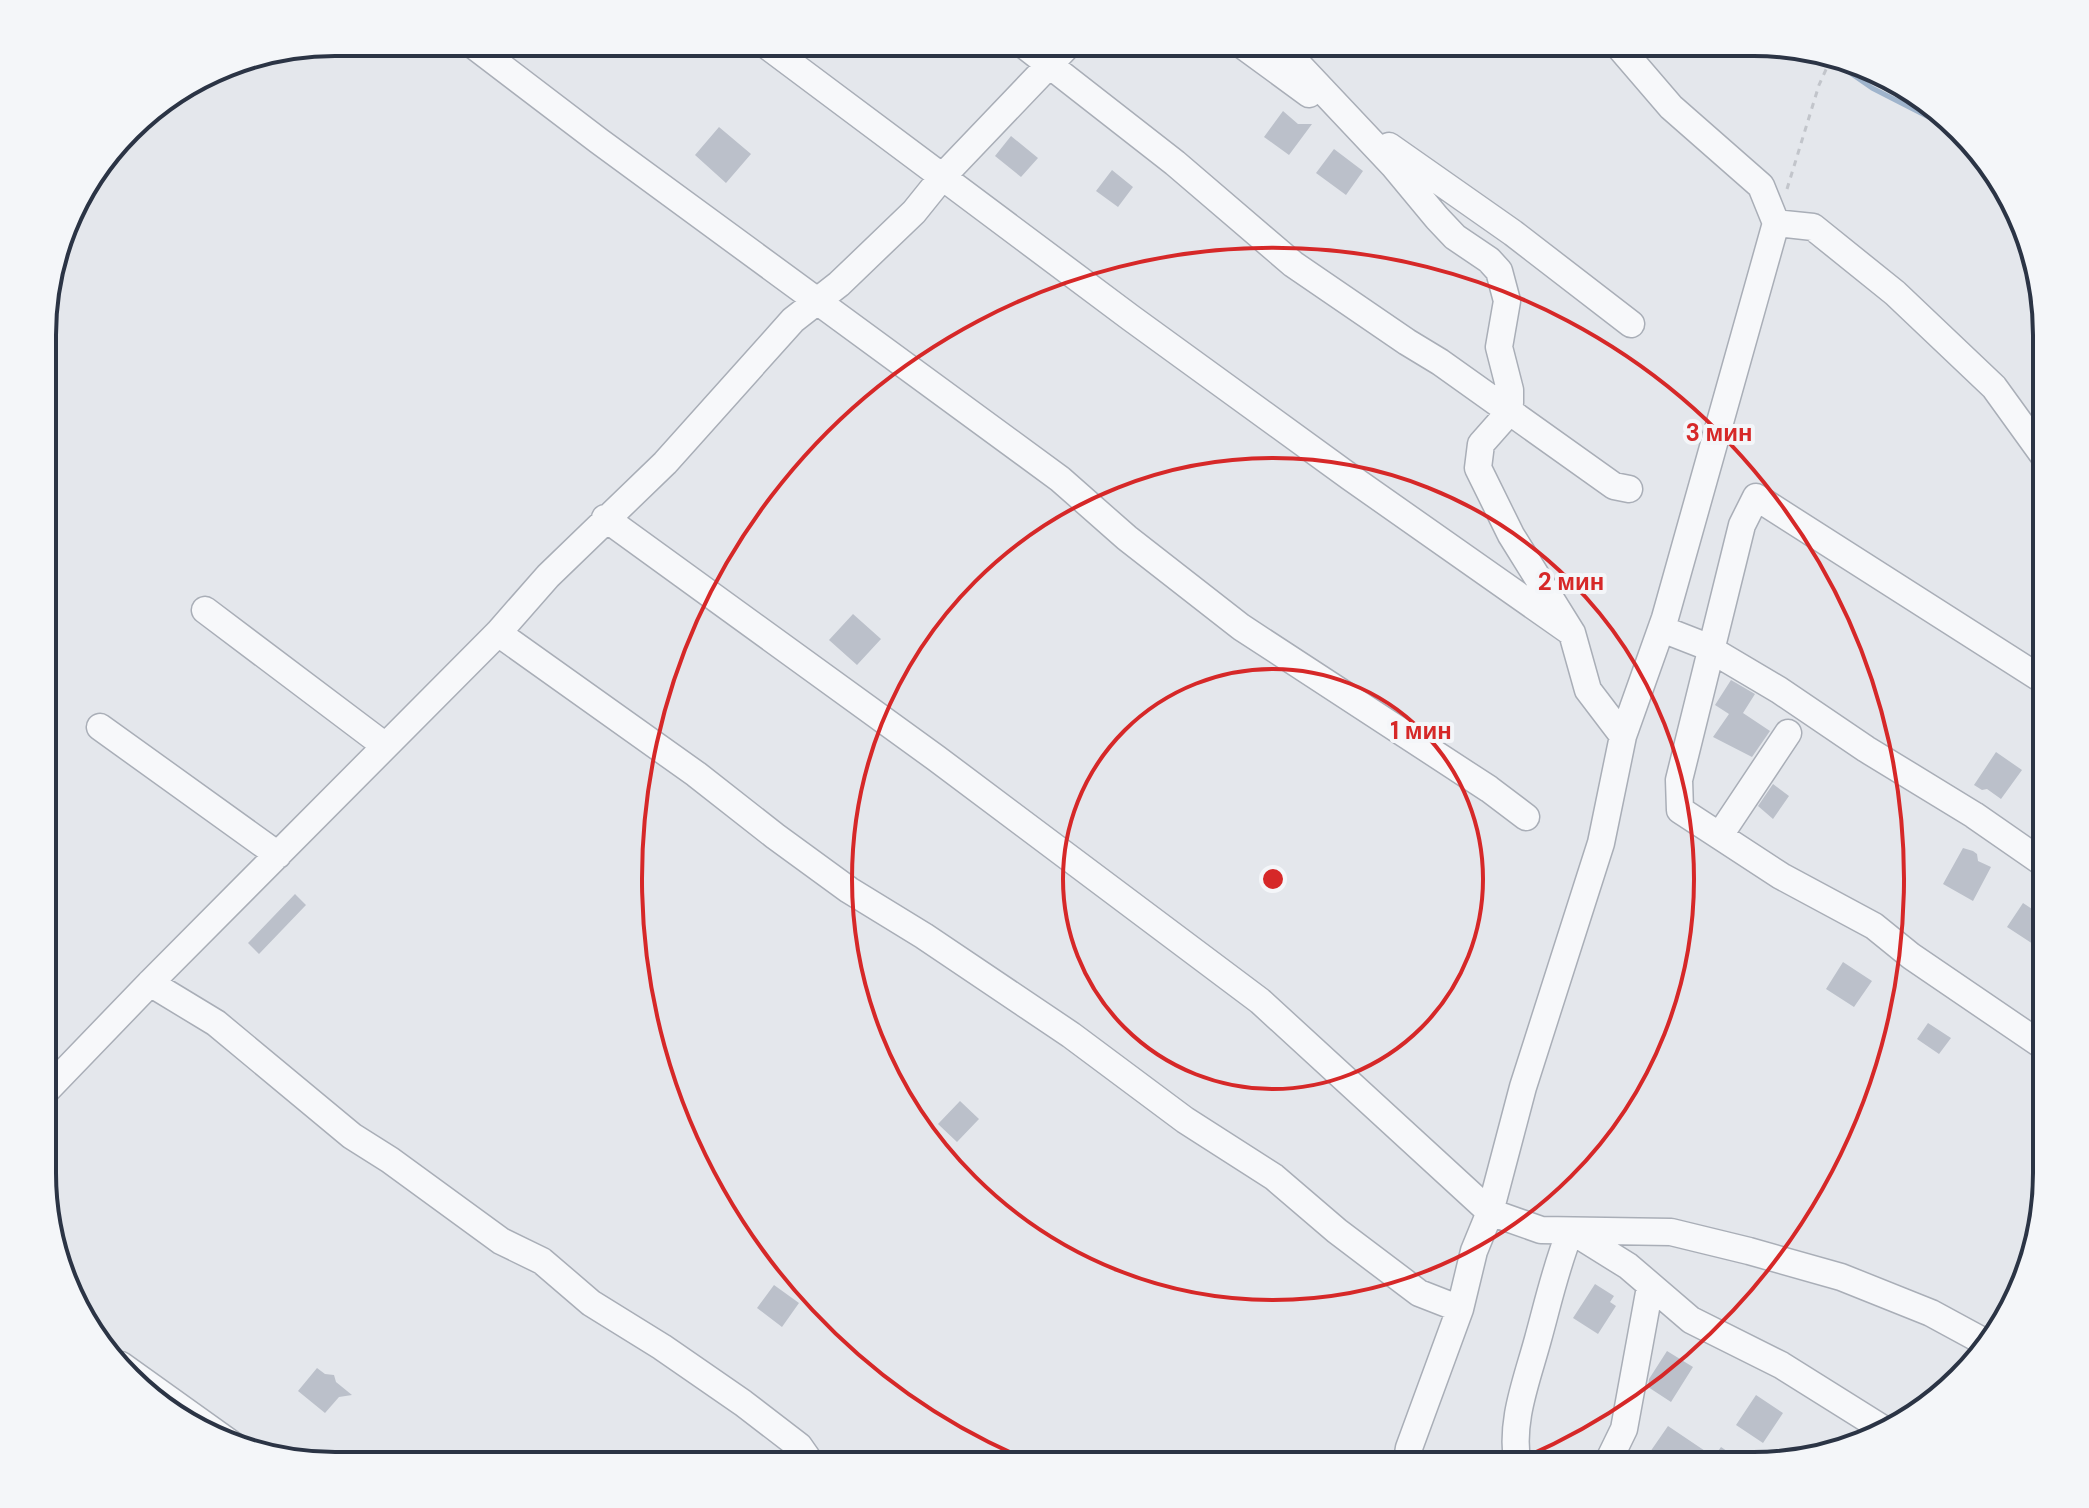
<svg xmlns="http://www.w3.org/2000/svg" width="2089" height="1508" viewBox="0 0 2089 1508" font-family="'DM Sans',sans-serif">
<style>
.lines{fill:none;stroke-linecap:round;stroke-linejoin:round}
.stream{stroke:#9fb4cc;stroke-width:5}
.building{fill:#bbc0ca}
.minor-casing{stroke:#a9aeb7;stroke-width:29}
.path{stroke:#c2c5cb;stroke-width:3;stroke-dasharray:6 6;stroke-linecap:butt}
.minor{stroke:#f7f8fa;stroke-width:26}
.ring{fill:none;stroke:#d62828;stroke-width:4}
.rim{fill:none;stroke:#2b3445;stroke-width:4}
.centre{fill:#d62828;stroke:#f4f6f9;stroke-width:4}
.ring-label{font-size:24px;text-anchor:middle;font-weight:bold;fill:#d62828;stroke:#f4f6f9;stroke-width:8;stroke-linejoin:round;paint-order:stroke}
</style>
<rect width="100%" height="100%" fill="#e4e7ec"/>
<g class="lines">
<!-- stream -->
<path class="stream" d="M1823,54L1872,88L1956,131
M1985,167L2020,217"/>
</g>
<!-- building -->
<path class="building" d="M1283,111L1298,124H1312L1289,155L1264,137Z
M719,127L751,154L726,183L695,155Z
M1011,136L1038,158L1021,177L995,156Z
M1334,149L1363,171L1346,195L1316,173Z
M1112,170L1133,187L1118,207L1096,191Z
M853,614L881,639L857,665L829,640Z
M1731,680L1755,694L1743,713L1770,731L1752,757L1713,737L1729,714L1715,705Z
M1996,752L2022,770L2001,799L1987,789L1982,790L1974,785Z
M1773,784L1789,796L1773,819L1758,806Z
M1963,848L1973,851L1977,854L1978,861L1991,867L1973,901L1943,884Z
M295,894L306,905L259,954L248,943Z
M2023,903L2046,918V925L2033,944L2007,927Z
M1843,962L1872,981L1854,1007L1826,989Z
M1928,1023L1951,1038L1939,1054L1917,1039Z
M960,1101L979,1119L957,1142L938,1124Z
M1595,1284L1614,1296L1610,1302L1616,1306L1598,1334L1573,1318Z
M774,1285L799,1303L782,1327L757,1308Z
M1667,1351L1693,1367L1671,1402L1648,1387L1649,1379Z
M317,1368L325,1374L334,1375L336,1382L352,1395L339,1397L325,1413L298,1391Z
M1756,1395L1783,1413L1763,1443L1736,1425Z
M1668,1426L1714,1457L1721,1447L1749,1466H1654L1659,1459L1650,1452Z"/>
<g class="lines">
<defs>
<path id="minor" d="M469,42L599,141L1060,479L1127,538L1241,627L1489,789L1526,817
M762,42L1131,318L1350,477L1572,633
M1020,42L1175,163L1293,264L1407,342L1440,362L1614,486L1629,489
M1238,42L1309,94
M1277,42L1393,165L1437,218L1455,237L1489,260L1499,271L1507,301L1499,347L1510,390V403L1504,418L1481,444L1478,468L1511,535L1572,633L1588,690L1623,736
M1389,146L1513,233L1631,324
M1776,223L1813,227L1895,293L1994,387L2046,459
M605,518L936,758L1260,1001L1490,1212L1541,1230L1671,1232L1749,1251L1841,1277L1931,1313L1990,1345
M205,610L384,745
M1662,629L1703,645L1779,690L1866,749L1974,815L2046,865
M498,633L696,774L775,836L849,890L924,936L1071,1035L1185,1120L1274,1177L1337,1231L1419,1293L1460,1309
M2046,682L1756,497L1742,525L1679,780L1680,810L1781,876L1874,926L1911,956L2046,1048
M100,727L278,855
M1720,835L1788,733
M150,983L216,1023L352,1136L390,1160L501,1241L542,1261L591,1303L662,1347L743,1403L799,1446L813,1466
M44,1093L150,983L498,633L548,576L665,463L793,320L839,284L914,212L943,176L1071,42
M1575,1233L1628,1266L1691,1320L1781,1365L1888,1432
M121,1365L237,1448
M1406,1466L1409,1448L1460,1309L1474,1251L1490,1212L1523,1087L1601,843L1623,736L1665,618L1776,223L1761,186L1671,107L1616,43
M1518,1466C1509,1423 1527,1380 1538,1339C1548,1303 1556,1266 1570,1232
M1606,1466L1624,1429L1650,1287"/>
</defs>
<!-- minor casing -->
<use href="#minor" class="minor-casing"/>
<!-- path -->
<path class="path" d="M1787,189L1819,85L1832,56"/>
<!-- minor -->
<use href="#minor" class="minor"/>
</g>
<!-- distance rings -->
<g class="ring">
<circle cx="1273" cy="879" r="210"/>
<circle cx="1273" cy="879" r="421"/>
<path d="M1037 1464A631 631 0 1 1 1509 1464"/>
</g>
<!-- crop -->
<path d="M0 0H2089V1508H0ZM335 56H1754A279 279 0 0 1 2033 335V1173A279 279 0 0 1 1754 1452H335A279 279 0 0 1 56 1173V335A279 279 0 0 1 335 56Z" fill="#f4f6f9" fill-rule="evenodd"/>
<path class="rim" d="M335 56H1754A279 279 0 0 1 2033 335V1173A279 279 0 0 1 1754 1452H335A279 279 0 0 1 56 1173V335A279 279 0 0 1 335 56Z"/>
<circle cx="1273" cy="879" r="12" class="centre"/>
<g class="ring-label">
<text x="1719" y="441">3 мин</text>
<text x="1571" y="590">2 мин</text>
<text x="1421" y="739">1 мин</text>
</g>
</svg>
